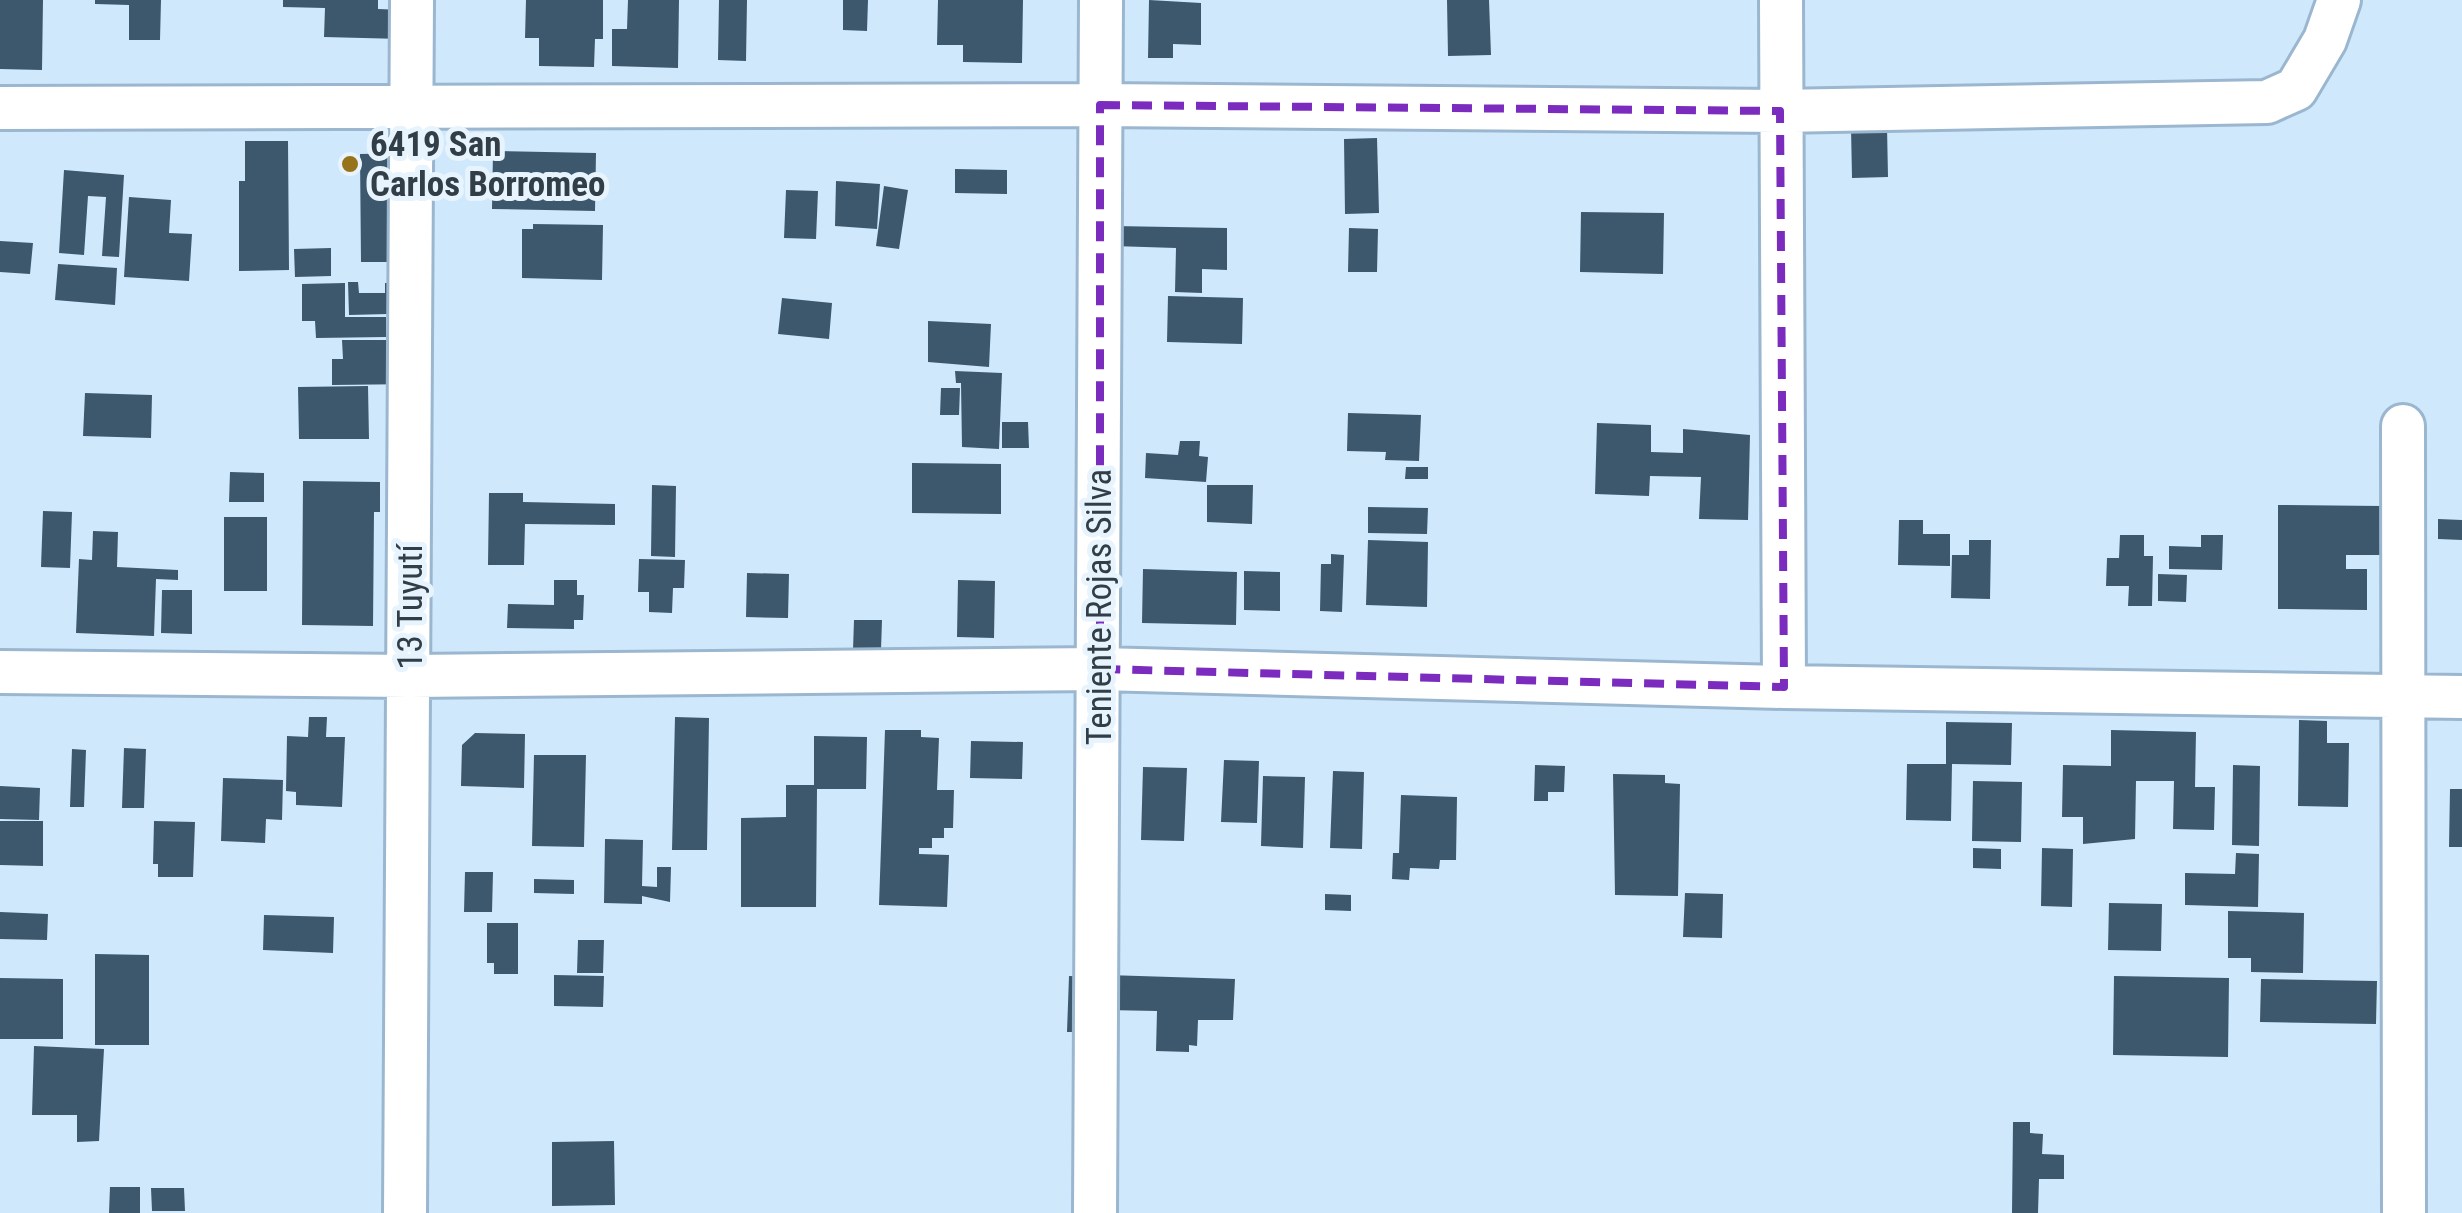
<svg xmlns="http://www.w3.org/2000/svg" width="2462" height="1213" viewBox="0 0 2462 1213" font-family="'Roboto Condensed',sans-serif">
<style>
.building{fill:#3d576c}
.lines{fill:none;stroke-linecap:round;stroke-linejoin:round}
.street-casing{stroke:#9ab7cf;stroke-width:48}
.street{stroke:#fff;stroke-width:42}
.marked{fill:none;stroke:#7b2cbf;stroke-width:8;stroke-dasharray:20 12;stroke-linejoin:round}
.poi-dot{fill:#96721b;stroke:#e7f4fe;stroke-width:4}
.labels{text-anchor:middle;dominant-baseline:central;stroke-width:10;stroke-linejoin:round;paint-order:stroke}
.poi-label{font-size:35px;font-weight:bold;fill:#313d47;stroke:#e7f4fe;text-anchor:start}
.street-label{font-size:35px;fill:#313d47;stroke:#e7f4fe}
</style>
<rect width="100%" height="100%" fill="#d0e8fc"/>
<!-- building -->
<path class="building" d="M0,0H43L42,70L0,69Z
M95,0H161L160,40H129V5L95,4Z
M283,0H378V9L403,10L402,39L324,37L325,8L283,7Z
M526,0H603V39H595L594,67L539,66V38H525Z
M628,0H679L678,68L612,66V29H627Z
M719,0H747L746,61L718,60Z
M843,0H868L867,31L843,30Z
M938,0H1023L1022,63L963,62V45H937Z
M1149,0L1201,3V45L1173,44V58H1148Z
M1447,0H1489L1491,55L1448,56Z
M1851,127H1887L1888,177L1852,178Z
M1377,138L1379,213L1345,214L1344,139Z
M245,141H288L289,270L239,271V181H245Z
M493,151L596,153L595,211L492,209Z
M415,153L416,262H361L360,154Z
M955,169L1007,170V194L955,193Z
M64,170L124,175L119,257L102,256L106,197L88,196L84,255L59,253Z
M836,181L880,184L877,229L835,226Z
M884,186L908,190L899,249L876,246Z
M786,190L818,191L816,239L784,238Z
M129,197L171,200L169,233L192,234L189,281L124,277Z
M1581,212L1664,213L1663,274L1580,272Z
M533,224L603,225L602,280L522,278V229H533Z
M1114,226L1227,228V270L1202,269V293L1175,292L1176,248L1113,246Z
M1349,228L1378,229L1377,272H1348Z
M0,241L33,243L30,274L0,272Z
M331,248V276L295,277L294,249Z
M58,264L117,268L115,305L55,300Z
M348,282H358L359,293H385V283H415L416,384L332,385V359H343L342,340H388V314L349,315Z
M345,283V317H386V337L316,338L315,321H302V284Z
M1168,296L1243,298L1242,344L1167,342Z
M782,298L832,303L829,339L778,334Z
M928,321L991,324L989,367L928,362Z
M955,371L1002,373L999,449L962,447L961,383H956Z
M368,386L369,439H299L298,387Z
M941,388H960L959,415H940Z
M85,393L152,395L151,438L83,436Z
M1348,413L1421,415L1419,461L1385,460L1386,452L1347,451Z
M1002,422H1028L1029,448H1002Z
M1597,423L1651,425V452L1683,453V429L1750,435L1748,520L1699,519L1701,477L1650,476L1649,496L1595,494Z
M1180,441H1200L1199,456L1208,457L1206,482L1145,478L1146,453L1178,455Z
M912,463L1001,464V514L912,513Z
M1406,467H1428V479H1405Z
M230,472L264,473V502H229Z
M303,481L380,482V512H374L373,626L302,625Z
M652,485L676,486L675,557L651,556Z
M1207,485H1253L1252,524L1207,522Z
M489,493H523V502L615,504V525L525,524L524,565H488Z
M2278,505L2381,506V555H2346V569H2367V610L2278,609Z
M1368,507L1428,508L1427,534L1368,533Z
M43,511L72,512L70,568L41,567Z
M224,517H267V591H224Z
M2438,519L2462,520V540L2438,539Z
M1899,520H1923V534H1950V566L1898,565Z
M93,531L118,532L117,567L178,570V580L156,579L154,636L76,633L79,559L92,560Z
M2120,535H2144V556H2153L2152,606H2128L2129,586H2106L2107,558H2119Z
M2201,535H2223L2222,570L2169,569V546L2201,547Z
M1368,540L1428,542L1427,607L1366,605Z
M1969,540H1991L1990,599L1951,598L1952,555H1969Z
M1331,554L1344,555L1342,612L1320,611L1321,564H1331Z
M639,559L685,560L684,588H673L672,613L649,612V592H638Z
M1143,569L1237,572L1236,625L1142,623Z
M1244,571L1280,572V611L1244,610Z
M747,573L789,574L788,618L746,617Z
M2158,574L2187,575L2186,602L2158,601Z
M554,580H577V595H584L583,620H574V629L507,628L508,604L554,605Z
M958,580L995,581L994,638L957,637Z
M162,590H192V634L161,633Z
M854,620H882L881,650H853Z
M309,717H327L326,737H345L342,807L296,805V792L286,791L287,736L308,737Z
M675,717L709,718L707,850H672Z
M2299,720L2327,721V743H2349L2348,807L2298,806Z
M1946,722L2012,723L2011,765L1952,764L1951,821L1906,820L1907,764H1946Z
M885,730H921V737L939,738L937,790H954L953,828H944V838H932V848H919V854L949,855L947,907L879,905Z
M2111,730L2196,732L2195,787H2215L2214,830L2173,829L2174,781H2136L2135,839L2083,844V817H2062L2063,765L2111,766Z
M475,733L525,734L524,788L461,786L462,745Z
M814,736L867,737L866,789H817L816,907H741V818L786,817V785H814Z
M971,741L1023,742L1022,779L970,778Z
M124,748L146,749L144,808H122Z
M72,749L86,750L84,807H70Z
M534,755H586L584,847L532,846Z
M1224,760L1259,761L1257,823L1221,822Z
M1535,765L1565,766L1564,792H1548V801H1534Z
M2233,765L2260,766L2259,846L2232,845Z
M1143,767L1187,768L1184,841L1141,840Z
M1333,771L1364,772L1362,849L1330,848Z
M1613,774L1665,775V783L1680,784L1678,896L1615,895Z
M1263,776L1305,777L1303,848L1261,846Z
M223,778L283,780L282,820L266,819L265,843L221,841Z
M1973,781L2022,782L2021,842L1972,841Z
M0,786L40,788L39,820L0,819Z
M2450,789H2462V847H2449Z
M1401,795L1457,797L1456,860H1440L1439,869L1410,868L1409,880L1392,879L1393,853H1399Z
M0,821H43V866L0,865Z
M154,821L195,822L193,877H158V864H153Z
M605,839L643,840L642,886L657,887V867H671L670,902L642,896V904L604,903Z
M1973,848L2001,849V869L1973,868Z
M2042,848L2073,849L2072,907L2041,906Z
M2236,853L2259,854L2258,907L2185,905V873L2235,874Z
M465,872H493L492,912H464Z
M534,879L574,880V894L534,893Z
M1685,893L1723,894L1722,938L1683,937Z
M1325,894L1351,895V911L1325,910Z
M2109,903L2162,904L2161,951L2108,950Z
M2228,911L2304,913L2303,973L2251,972V958H2228Z
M0,912L48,914L47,940L0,939Z
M264,915L334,917L333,953L263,950Z
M487,923H518V974H494V963H487Z
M578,940H604L603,973H577Z
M95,954L149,955V1045H95Z
M554,975L604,976L603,1007L554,1006Z
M1107,975L1235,979L1233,1020H1198L1197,1046L1189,1045V1052L1156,1051L1157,1011L1106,1010Z
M1069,976L1101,977L1100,1032H1067Z
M2114,976L2229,978L2228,1057L2113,1055Z
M0,978L63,979V1039H0Z
M2261,979L2377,981L2376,1024L2260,1022Z
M34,1046L104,1049L99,1141L77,1142V1115H32Z
M2013,1122H2030V1133L2043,1134L2042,1154L2064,1155V1179H2039L2038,1213H2012Z
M614,1141L615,1205L552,1206V1142Z
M110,1187H140V1213H109Z
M151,1188H184L185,1211H152Z"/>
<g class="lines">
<defs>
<path id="street" d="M1781,0L1784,687
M0,108L1100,105L1780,111L2267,102L2296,89L2325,40L2339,0
M2403,426L2404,1213
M0,672L410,676L1100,669L1784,687L2462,697
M405,1213L412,0
M1095,1213L1101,0"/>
</defs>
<!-- street casing -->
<use href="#street" class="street-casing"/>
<!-- street -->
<use href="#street" class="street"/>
</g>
<!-- marked area -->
<path class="marked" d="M1100,105L1780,111L1784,687L1100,669Z"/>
<!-- markers -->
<circle class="poi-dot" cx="350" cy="164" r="10"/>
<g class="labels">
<!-- poi labels -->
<g class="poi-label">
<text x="370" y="144">6419 San<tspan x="370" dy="40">Carlos Borromeo</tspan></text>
</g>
<!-- street labels -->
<g class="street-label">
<text transform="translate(410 607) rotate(-90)">13 Tuyutí</text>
<text transform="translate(1099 607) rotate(-90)">Teniente Rojas Silva</text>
</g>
</g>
</svg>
